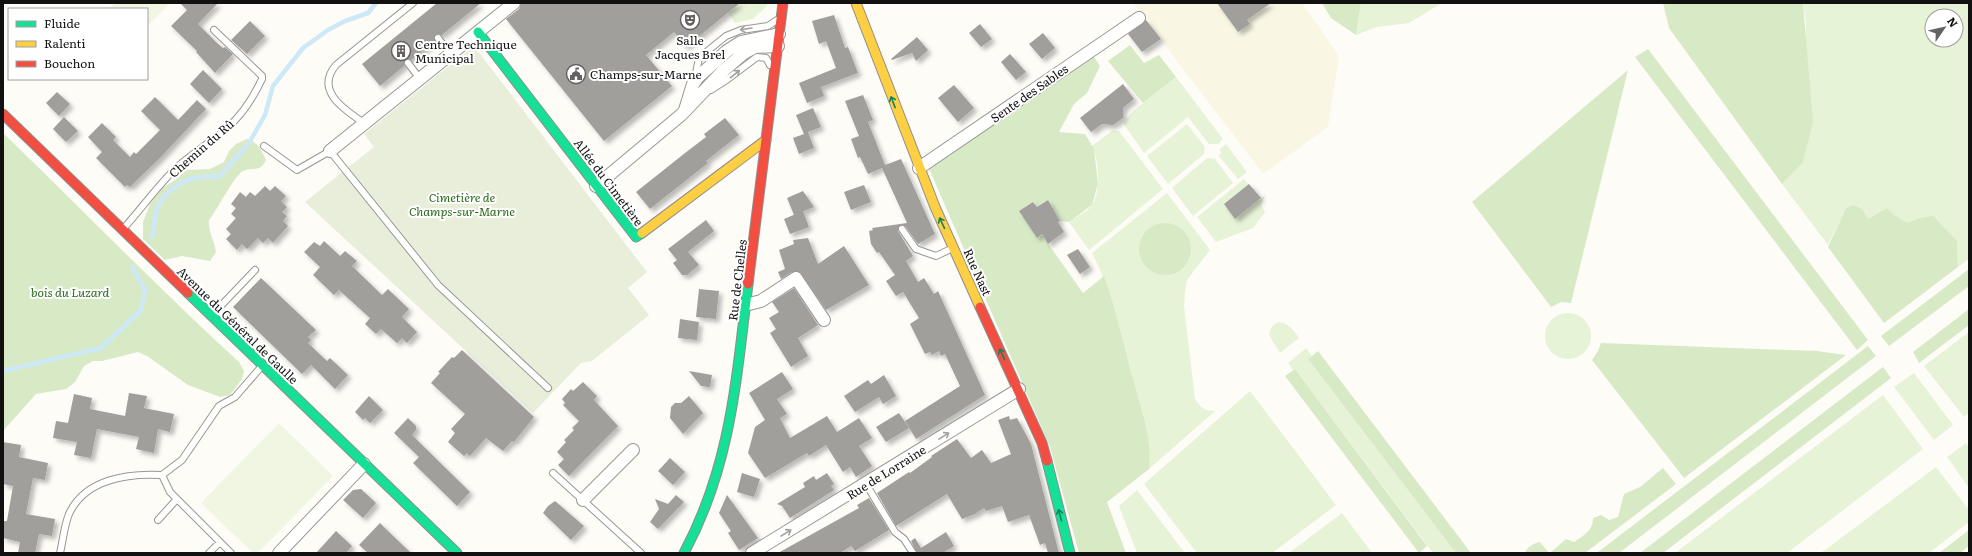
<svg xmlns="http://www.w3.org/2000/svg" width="1972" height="556" viewBox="0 0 1972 556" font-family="Literata,serif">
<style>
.farmland{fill:#f9f7e4}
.green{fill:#e7f3d7;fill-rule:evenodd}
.forest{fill:#d8eac5}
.cemetery{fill:#e9eedb}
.pitch{fill:#f0f6e1}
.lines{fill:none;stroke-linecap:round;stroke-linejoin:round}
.stream{stroke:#cde8f7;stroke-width:4.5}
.building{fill:#a19f9c;filter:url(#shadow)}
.lane-casing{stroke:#979795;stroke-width:8}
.street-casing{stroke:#979795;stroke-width:14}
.fast-casing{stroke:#8e8d8b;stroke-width:11}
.slow-casing{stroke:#8e8d8b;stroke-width:11}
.jam-casing{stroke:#8e8d8b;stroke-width:11}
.lane{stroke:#fffffe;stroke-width:6}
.street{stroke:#fffffe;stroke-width:12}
.fast{stroke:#16e098;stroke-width:9}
.slow{stroke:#ffcf43;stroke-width:9}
.jam{stroke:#f24e42;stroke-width:9}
.oneway{stroke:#a0a09f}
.oneway2{stroke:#14835b}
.labels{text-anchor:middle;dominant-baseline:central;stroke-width:4;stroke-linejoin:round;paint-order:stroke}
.poi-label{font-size:12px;fill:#111;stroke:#fff;text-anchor:start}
.street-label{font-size:12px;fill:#111;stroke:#fff}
.park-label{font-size:12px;font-style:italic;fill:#2f6b1f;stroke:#fff}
</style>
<defs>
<filter id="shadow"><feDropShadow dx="3.5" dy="3.5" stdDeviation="2" flood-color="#0004"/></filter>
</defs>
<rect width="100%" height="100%" fill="#fdfcf7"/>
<!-- farmland -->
<path class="farmland" d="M1133,3H1302L1339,56L1328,127L1263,174Z"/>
<!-- green -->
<path class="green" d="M740,3H768L767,6L753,19L735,23L728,13Z
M1361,3H1442L1409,23L1377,27L1356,35Z
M1803,3H1969V259L1958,267L1957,241L1916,219L1908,223L1894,215L1868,219L1846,208L1828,245L1782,184L1803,161L1806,23ZM1932,16H1956V40H1932Z
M1176,77L1223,139L1218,144H1209L1188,117L1144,153L1123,123L1133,111Z
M1187,124L1205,147L1204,154L1168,184L1147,156Z
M1113,130L1119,131L1163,189L1089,250L1069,222C1076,217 1087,212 1092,205C1101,194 1099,158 1092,146Z
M1226,144L1247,172L1238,179L1219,156L1221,153L1220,149Z
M1207,158L1215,159L1233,183L1193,216L1172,188Z
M1244,179L1261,198L1266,195L1261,204L1265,212L1253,228L1216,242L1197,217Z
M1167,193L1210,250L1187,280L1185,291L1184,306L1195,399C1201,408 1205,411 1215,411L1149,469C1153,437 1141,409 1133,379C1122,336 1113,293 1092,253Z
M1545 336a23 23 0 1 1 46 0a23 23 0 1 1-46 0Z
M1279,322C1289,323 1293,330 1299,338L1280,353L1269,335C1270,328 1272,325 1279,322Z
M1969,332V413L1964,417L1924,366Z
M1306,348L1312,356L1308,359L1456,553H1433L1295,369L1293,370L1288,363Z
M1914,373L1953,425L1934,440L1894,387Z
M1250,391L1336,505L1272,553H1197L1144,484Z
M1883,395L1923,449L1787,553H1675Z
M1966,443L1969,447V488L1947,457Z
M1936,467L1969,510V522L1929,553H1821Z
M1137,490L1185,553H1137L1119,506Z
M1342,513L1372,553H1289Z"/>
<!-- forest -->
<path class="forest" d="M1322,3H1361L1356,35L1331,18Z
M1663,3H1803L1813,122L1803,162L1782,184L1669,28Z
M1130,45L1144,63L1159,55L1176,77L1143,103L1108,61Z
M1648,49L1868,340L1857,350L1635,57Z
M1090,51L1100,66L1087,93L1074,104L1059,132L1085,134L1094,149L1098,184L1092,205L1069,222L1060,221L1048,200L1037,207L1033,202L1019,211L1037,238L1042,235L1083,293L1104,276C1116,310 1124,344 1133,379C1141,409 1153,438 1149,469L1107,502L1126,553H1079L1050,447L927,164Z
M1628,70L1571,303L1561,302L1551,307L1472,202Z
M3,133C82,209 158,288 239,362L244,371L242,379L230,395L220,397L188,385L147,356L138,352L102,361H93L84,366L75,382L66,389L36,394L3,431Z
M247,139C257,141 262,151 266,160C260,173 252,167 243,171C234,176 218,209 209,220C208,233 214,239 216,252L210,261L182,256L165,260L143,239V222L150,204L162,188L174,181L186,170L210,169L224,162L229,151L236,144Z
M1853,205L1862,209L1868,219L1887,208L1894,215L1908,223L1916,219L1933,216L1957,241L1958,267L1884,323L1828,247L1846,208Z
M1139 249a26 26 0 1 1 52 0a26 26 0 1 1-52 0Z
M1969,269V286L1889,346L1881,336Z
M1969,309V325L1919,363L1913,352Z
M1601,343L1817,351L1846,355L1684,478L1592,360L1598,351Z
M1868,346L1876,356L1619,553H1599L1598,552Z
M1318,351L1471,553H1456L1308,359Z
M1883,367L1891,378L1663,553H1640Z
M1295,369L1427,546L1419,553L1285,376Z
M1663,468L1676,484L1585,553H1550L1566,539L1574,542C1584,535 1593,531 1593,518L1601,515L1609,520L1618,517L1624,494L1640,487Z
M1969,530V546L1960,553H1939Z
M1540,542L1549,553H1525C1528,546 1533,544 1540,542Z"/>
<!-- cemetery -->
<path class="cemetery" d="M474,46L647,272L628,288L649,315L592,361L581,363L533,413L305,202L374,147L364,134Z"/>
<!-- pitch -->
<path class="pitch" d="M115,3H170L147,26V9H110Z
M279,423L333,476L258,553H253L201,503Z"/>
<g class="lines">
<!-- stream -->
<path class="stream" d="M152,237C155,228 154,223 155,215C159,197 177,182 195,178C202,176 212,177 220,176L249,143L265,115L273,86L303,48L328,30L345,21L368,13L376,3
M3,371L101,348L141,310L145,290L132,267"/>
</g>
<!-- building -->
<path class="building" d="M180,3H218L198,24L217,43L223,48L225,47L233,54L215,73L196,52L197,51L171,26L187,10Z
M437,3H481L442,35H435V41L411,60H405L404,66L380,86L362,64Z
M521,3H740L686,47L674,32L646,55L672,86L604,141L506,19L519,9Z
M1217,3H1271L1247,20L1250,24L1238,32Z
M834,15L845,48L848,47L858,73L821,87L824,96L807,103L799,83L836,68L826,41L819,44L812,21Z
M1146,20L1161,39L1142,52L1128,34Z
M250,21L265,36L247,54L231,40Z
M980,24L992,39L981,47L969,33Z
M1043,33L1055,48L1042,59L1029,44Z
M917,37L928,50L916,61L912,53L892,60L891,59Z
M1010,54L1026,72L1016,80L1001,62Z
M203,70L222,89L209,103L190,84Z
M1123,84L1134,99L1123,108V118L1113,125L1102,124L1091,132L1080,118Z
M954,85L974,108L958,122L938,98Z
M57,92L70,104L59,116L46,103Z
M863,95L873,120L868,122L885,165L901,159L935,234L918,244L905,226H899L898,231L913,256L906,261L918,282L924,278L934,294L938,291L985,395L916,439L905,421L960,386L945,354L941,356L939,351L932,355L930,352L925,354L910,324L919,318L903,292L896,296L886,281L895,275L879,252L877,253L871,244L869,231L873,230L872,228L907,223L882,168L868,174L860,157L858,158L851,139L859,136L845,101Z
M155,97L178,120L197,100L206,109L161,157L130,187L127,185L125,187L96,158L102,152L88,137L102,123L116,137L113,140L130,157L134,152L136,154L160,130L141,111Z
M813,108L821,127L808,132L814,148L799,154L793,138L804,134L796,115Z
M64,117L78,131L66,142L53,129Z
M725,118L739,135L706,161L708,163L650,209L636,192L685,153L706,137L704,134Z
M1249,184L1261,198L1235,219L1224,204Z
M864,185L871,202L851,210L844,192Z
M265,186L270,191L275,186L286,196L281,201L287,207L282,212L287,216L283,221L288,226L273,243L268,238L263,243L258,238L247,249L242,244L237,250L226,239L231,234L226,229L236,218L231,214L236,208L231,204L240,192L246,197L250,192L255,196Z
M803,191L814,207L794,215L787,198Z
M1048,200L1060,221L1058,222L1064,232L1048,244L1042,234L1037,238L1019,211L1033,202L1037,207Z
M803,211L809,227L790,234L784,219Z
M706,220L714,231L688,252L699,265L687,275H682L673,263L677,260L668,249Z
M808,238L818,264L844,246L869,285L826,310L800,272H792L781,279L778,272L785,269L779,250L794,244L793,240Z
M324,241L340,256L345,251L357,261L352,266L382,295L388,289L409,309L402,317L417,332L407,343L402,338L397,343L381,329L376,334L365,324L370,318L339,290L334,295L313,275L320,267L304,252L314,242L320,246Z
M1078,249L1090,267L1080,274L1067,255Z
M261,278L316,330L308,337L311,340L308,343L327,361L330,358L348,375L335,389L311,365L302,374L233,307Z
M794,288L818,325L798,338L808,356L791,367L770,333L776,329L769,318L779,312L772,302Z
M699,289L719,291L716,319L696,317Z
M680,319L699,322L697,340L678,338Z
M462,350L534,417L514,442L512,441L503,451L486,438L470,456L467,453L464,456L448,442L455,433L451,429L465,414L431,383L440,373L438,372L452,357L454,358Z
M689,371L712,375L710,387L701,386Z
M782,372L793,389L777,399L787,414L780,418L790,438L827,416L837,432L859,418L872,438L859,446L872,466L856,477L850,467L843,472L826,445L809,456L807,453L765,478L748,453L755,427L765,420L749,393Z
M884,375L896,396L883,404L879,397L855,412L844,396L868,380L871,384Z
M583,382L597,396L594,400L618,426L569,476L558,465L564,459L557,452L566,442L564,440L574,430L572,428L579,421L563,405L565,403L562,399L571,389L573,391Z
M129,393L147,396L144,408L174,414L170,432L158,429L154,453L136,449L139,437L97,429L91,458L74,455L77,442L53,438L56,421L68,423L74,394L92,398L90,409L125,416Z
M369,396L383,410L370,423L365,418L363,420L355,412Z
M689,396L703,413L683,434L670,418L671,407L675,403H681Z
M899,413L909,428L886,442L876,427Z
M1009,416L1010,420L1017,418L1031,444L1059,553H1048L1045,543L1040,545L1029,515L1008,522L1002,506L986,511L984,508L975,514L962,519L947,494L896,526L877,493L909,472L910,473L932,457L931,456L957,439L971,458L982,450L991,463L1011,454L998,420Z
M408,418L416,426V430L412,435L470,492L457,506L413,463L419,457L394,433Z
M3,442L21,445L19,457L48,463L45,480L33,478L26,514L55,519L52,536L39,534L35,553H18L20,542L3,538V521H7L13,486L3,484Z
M670,458L685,472L673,485L658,471Z
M742,473L760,479L754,497L737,492Z
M827,473L834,484L831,486L834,490L790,518L782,506L777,504L805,487L803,483L814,476L816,480Z
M361,489L376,503L363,518L343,500L353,490Z
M676,495L684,502L658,529L650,522L659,509L655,499L668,504Z
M727,495L758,538L739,550L728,533L731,531L719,513Z
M869,498L889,530L855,551L851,546L840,553H778L859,508L857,505Z
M555,501L584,526L571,540L543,513L548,506Z
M380,523L389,532L411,553H368L359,545Z
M336,531L352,546L346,553H316Z
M946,532L954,546L943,553H917L911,541L915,538L921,548Z"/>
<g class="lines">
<defs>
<path id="lane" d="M438,38L450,54
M408,63L420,79
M695,78L699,58L726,36L741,30L768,26L777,20
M711,90L725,81L757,57L766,58L770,65
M364,123C345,110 314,91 336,65L413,3
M264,146L297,170L330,151L438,285L548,388
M124,228C141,209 156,188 174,170C191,154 210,143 227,128C242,115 254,96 262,79V76L214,30
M902,229L916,249L936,256L953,248
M213,314L255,270
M553,473L641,553
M162,475L170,492L231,553
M866,484L895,532L904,539L913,553
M158,520L177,499
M60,553C63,541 64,526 69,514C85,479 128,473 162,475L182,460L219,406L235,397L261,367
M209,553L220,542"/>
<path id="street" d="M685,110L693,84L698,77L727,51L741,42L779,34
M330,151L514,3
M919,168L1139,18
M596,186L681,115L724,70L744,53L755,47L778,46
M745,305L761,301L796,278L824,320
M583,500L633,450
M279,553L364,464
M752,553L1019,389"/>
<path id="fast" d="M478,32L636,237L642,233
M188,293L457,553
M1047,461L1070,553
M684,553C731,465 736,381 748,284"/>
<path id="slow" d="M856,3L935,207L980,307
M642,233L766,140"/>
<path id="jam" d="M3,114L188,293
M748,284L783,3
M980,307L1042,443L1047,461"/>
</defs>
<!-- lane casing -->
<use href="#lane" class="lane-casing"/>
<!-- street casing -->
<use href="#street" class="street-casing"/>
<!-- fast casing -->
<use href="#fast" class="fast-casing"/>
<!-- slow casing -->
<use href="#slow" class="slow-casing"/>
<!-- jam casing -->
<use href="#jam" class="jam-casing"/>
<!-- lane -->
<use href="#lane" class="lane"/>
<!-- street -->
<use href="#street" class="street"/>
<!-- fast -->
<use href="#fast" class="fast"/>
<!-- slow -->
<use href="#slow" class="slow"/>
<!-- jam -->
<use href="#jam" class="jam"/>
</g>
<!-- one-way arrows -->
<defs><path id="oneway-shaft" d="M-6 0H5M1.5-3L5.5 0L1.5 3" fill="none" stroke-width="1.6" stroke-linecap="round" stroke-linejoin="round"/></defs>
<g class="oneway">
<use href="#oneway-shaft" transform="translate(746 29) rotate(171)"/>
<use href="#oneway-shaft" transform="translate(735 74) rotate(-39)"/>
<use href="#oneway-shaft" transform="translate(944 436) rotate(-32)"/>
<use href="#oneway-shaft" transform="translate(786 533) rotate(-31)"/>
</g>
<g class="oneway2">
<use href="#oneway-shaft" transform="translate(893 102) rotate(-111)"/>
<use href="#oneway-shaft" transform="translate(942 223) rotate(-115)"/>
<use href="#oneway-shaft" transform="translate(1002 354) rotate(-115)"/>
<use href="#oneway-shaft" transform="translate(1060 515) rotate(-104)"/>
</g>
<!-- icons -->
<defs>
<symbol id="theatre-ring" viewBox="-11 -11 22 22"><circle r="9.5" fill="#fff" stroke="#646362" stroke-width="1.5"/><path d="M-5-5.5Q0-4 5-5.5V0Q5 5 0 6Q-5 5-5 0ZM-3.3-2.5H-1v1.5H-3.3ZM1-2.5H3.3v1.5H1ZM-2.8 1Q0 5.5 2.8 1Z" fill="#646362"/></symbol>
<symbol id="building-ring" viewBox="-11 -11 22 22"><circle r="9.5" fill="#fff" stroke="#646362" stroke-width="1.5"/><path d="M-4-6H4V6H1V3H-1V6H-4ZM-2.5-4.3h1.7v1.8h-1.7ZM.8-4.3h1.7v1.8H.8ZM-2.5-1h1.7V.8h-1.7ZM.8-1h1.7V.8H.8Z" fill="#646362"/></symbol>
<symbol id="civic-ring" viewBox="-11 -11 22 22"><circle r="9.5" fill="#fff" stroke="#646362" stroke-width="1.5"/><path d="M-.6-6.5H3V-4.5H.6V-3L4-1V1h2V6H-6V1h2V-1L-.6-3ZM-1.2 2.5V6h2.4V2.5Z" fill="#646362"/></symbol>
</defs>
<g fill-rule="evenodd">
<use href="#theatre-ring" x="679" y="9" width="22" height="22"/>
<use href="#building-ring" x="390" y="40" width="22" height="22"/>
<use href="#civic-ring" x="565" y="63" width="22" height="22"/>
</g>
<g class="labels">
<!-- poi labels -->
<g class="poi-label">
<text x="690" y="40" text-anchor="middle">Salle<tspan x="690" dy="14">Jacques Brel</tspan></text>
<text x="415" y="44">Centre Technique<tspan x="415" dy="14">Municipal</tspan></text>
<text x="590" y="74">Champs-sur-Marne</text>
</g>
<!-- street labels -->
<g class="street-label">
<text transform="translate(1029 93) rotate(-35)">Sente des Sables</text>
<text transform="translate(201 148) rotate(-41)">Chemin du Rû</text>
<text transform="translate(609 182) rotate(53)">Allée du Cimetière</text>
<text transform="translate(978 272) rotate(66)">Rue Nast</text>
<text transform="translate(737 280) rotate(-83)">Rue de Chelles</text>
<text transform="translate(238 325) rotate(44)">Avenue du Général de Gaulle</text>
<text transform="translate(886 472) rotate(-32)">Rue de Lorraine</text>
</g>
<!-- park labels -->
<g class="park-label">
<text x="462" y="197">Cimetière de<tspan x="462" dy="14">Champs-sur-Marne</tspan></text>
<text x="70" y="292">bois du Luzard</text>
</g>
</g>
<!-- border -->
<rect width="1972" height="556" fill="none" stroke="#111111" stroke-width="8"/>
<!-- legend -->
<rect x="8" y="8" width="140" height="72" fill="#ffffff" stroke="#a0a0a0"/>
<rect x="16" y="21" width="20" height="6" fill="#16e098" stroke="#a0a0a0"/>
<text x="44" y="28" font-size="12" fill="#111111">Fluide</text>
<rect x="16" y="41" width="20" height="6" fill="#ffcf43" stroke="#a0a0a0"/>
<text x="44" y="48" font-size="12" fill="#111111">Ralenti</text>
<rect x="16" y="61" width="20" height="6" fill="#f24e42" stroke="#a0a0a0"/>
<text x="44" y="68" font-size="12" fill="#111111">Bouchon</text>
<!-- north arrow -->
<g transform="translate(1944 28) rotate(56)"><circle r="19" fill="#ffffff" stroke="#a0a0a0"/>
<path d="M0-3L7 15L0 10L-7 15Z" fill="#646362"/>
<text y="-6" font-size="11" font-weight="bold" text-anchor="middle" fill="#111111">N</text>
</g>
</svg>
